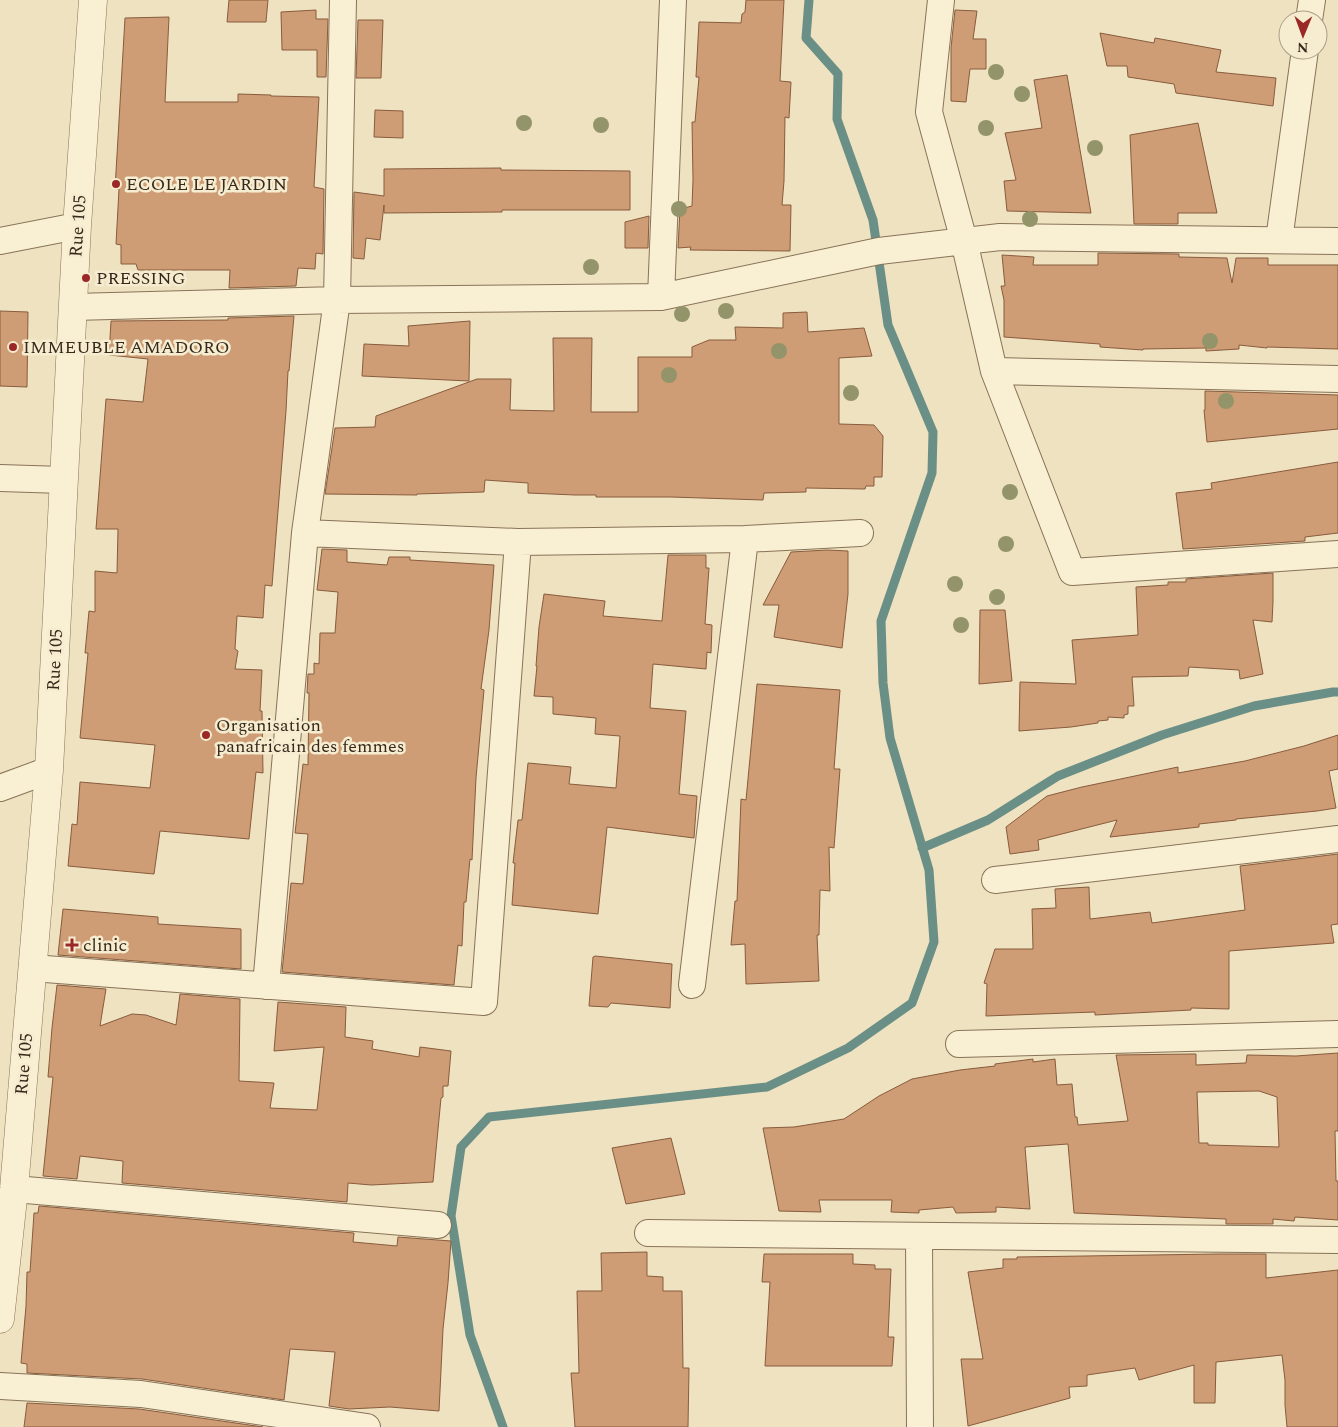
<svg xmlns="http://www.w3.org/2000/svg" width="1338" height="1427" viewBox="0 0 1338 1427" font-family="Spectral,serif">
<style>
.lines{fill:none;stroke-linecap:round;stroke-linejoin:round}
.stream{stroke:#6a8f86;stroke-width:9}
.building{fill:#ce9c75;stroke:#885c3d;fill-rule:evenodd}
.minor-casing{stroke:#887358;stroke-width:28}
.tertiary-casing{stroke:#887358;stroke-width:29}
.minor{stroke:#f9efd3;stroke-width:26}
.tertiary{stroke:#f9efd3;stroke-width:28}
.tree{fill:#939469}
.poi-dot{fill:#992826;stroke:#f6ecd0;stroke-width:2}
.labels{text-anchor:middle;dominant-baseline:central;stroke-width:5;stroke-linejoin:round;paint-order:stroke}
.poi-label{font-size:18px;fill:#372a1c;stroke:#f6ecd0;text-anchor:start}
.street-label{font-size:18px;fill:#372a1c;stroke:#f6ecd0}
</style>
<rect width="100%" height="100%" fill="#efe2c0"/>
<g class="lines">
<!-- stream -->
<path class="stream" d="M922,848L988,820L1058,776L1162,735L1254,706L1333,692H1338
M503,1427L470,1335L451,1216L461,1147L489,1117L767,1087L848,1048L912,1003L934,942L929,870L890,738L883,683L881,621L932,473L933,432L888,325L873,220L837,119L838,74L806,38L809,0"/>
</g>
<!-- building -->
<path class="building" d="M229,0H268L266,22H227Z
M746,0H784L780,81L791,82L789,118L785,117L784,181L782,205H791L790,251L690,250L691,247L678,248L680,209L692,206L693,180L692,122H695L699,77H696L699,22L741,23L742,14L745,12Z
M316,10V19H328L326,77H317V50H282L281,12Z
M955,10L977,11L973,39H986V69H970L966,102L951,101V48Z
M169,17L165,102H238V94L271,95V96L319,97L314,187L324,189L323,254L316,253L315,269L298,268L296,286L229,288L230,270H138L136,264H121V245L116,244L119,189H115L125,18Z
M358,20H383L381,78H356Z
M1100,33L1154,43L1155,38L1221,50L1216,72L1276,78L1273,106L1176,93L1174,84L1128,77L1127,66H1107Z
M1067,75L1091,213L1007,211L1004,181L1016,180L1005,133L1042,128L1034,80Z
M375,110L403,111V138L374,137Z
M1198,123L1217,213H1178V224H1134L1130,135Z
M501,168V170L630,171V210H502V212L384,213V205L380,240L366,238L364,259L353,258L354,192L384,196V169Z
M649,216L648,248H625V222Z
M1098,253L1179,254V257L1227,258L1232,283L1236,258H1268V265H1338V349L1267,347V348L1239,345V349L1206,351V348L1143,349V350L1100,347V344L1004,337V300L1001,286H1005L1002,255L1034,257L1033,265H1098Z
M0,311L28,312L27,387L0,386Z
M807,312L808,332L864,328L872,356L839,358V424L874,425L883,436L882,477H874V486H866L865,489L806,488V492L764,493L763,500L671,497H596V495H575L528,493V483L485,480L484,492L417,494V495L325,494L335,428L375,427L376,416L477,379H511L510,410L554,411L553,338H592L591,412H638V357H692V347L709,340H736L735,327L783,328V313Z
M294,316L289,371H288L286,411L272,586L265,585L263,618L237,616L235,649L238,651L235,669L262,670L260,711H262L263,773L256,772L249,839L160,831L154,874L68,866L72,824L77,825L80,782L150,788L155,745L80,738L88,653H85L89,611L95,612V571L117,573L118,529H96L106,399L143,402L148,359L109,355L111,321L228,320V318Z
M470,321L469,381L362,376L364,344L409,346L408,326Z
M1205,391L1338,395V429L1207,442L1204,410H1205Z
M1338,462V533L1305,537V541L1183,549L1176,493L1212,489L1211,483Z
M322,549L347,550V562L387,565L389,557H410V560L494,565L489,630L481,689L484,690L476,778L472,860L470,859L466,902H464L462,946L458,945L454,985L282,972L291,883L303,884L308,834L295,833L303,764L308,765L309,693H307L308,674H314V663L319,664L320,633H335L338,592L317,590Z
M827,550L848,551V594L842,648L774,637L779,605H763L791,552Z
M668,555H706V568H709L705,624L712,625L711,653L707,652L706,669L653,664L650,708L686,711L679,794L697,796L694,838L607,827L598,914L512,905L515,863H513L518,820H522L528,763L571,767L569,784L616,788L620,736L595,734L596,718L553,714V697L534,696L537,666H536L539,627L544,594L605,601L603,616L662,621Z
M1273,573V602L1272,622L1253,620L1263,674L1240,679L1239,670L1189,667L1188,676L1132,677L1134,706H1128V714L1124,715V718L1108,717V720L1098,721V723L1071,727L1019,731L1020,682L1076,684L1072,640L1138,635L1136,587L1168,585V582H1186V579Z
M980,610H1005L1012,681L979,684Z
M757,684L840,690L834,769H840L834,848L829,847L830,891L820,890L819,935H817L819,981L746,984L745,944L731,945L735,901H737L741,799L746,800Z
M1338,735V769L1329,771L1336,808L1317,811L1236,819V820L1199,824V827L1110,837L1117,820L1038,840L1039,850L1010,854L1006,827L1047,796L1082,787L1178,767V773L1245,761L1304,746Z
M1338,854V924L1331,925L1334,943L1229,951V1009L1191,1008V1010L1095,1015V1012L986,1016L987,984L984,983L995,949H1033L1032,909L1056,908L1055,889L1089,887L1090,919L1150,912L1152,923L1245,910L1240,866Z
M63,909L158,917V924L241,929V969L58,955Z
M595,956L672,964L670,1008L611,1003L608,1007L589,1006L593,957Z
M57,985L106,989L100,1026L132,1014L146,1015L176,1025L180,994L240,999L239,1081L274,1083L270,1108L317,1110L324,1047L274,1051L278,1002L346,1007L345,1037L373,1041L372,1049L419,1057L420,1047L451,1051L448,1086H443V1097L441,1098L433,1182L371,1185L348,1183L347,1202L122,1183L123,1161L80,1156L77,1179L43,1176L53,1077H48L52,1028Z
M1338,1053V1131H1335L1336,1181H1338V1220L1295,1217L1294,1221L1273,1219V1224H1226V1219L1074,1213L1068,1144L1025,1147L1030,1209L996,1207V1212L956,1213L953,1207L919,1210V1213L891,1212L892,1200H819L821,1212L779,1211L763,1128L794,1127L844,1119L879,1096L912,1079L960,1070L995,1066V1064L1033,1059V1062L1055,1059L1057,1085L1072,1084L1075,1117H1077L1078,1125L1128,1121L1116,1055L1193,1054H1196V1065L1246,1063L1247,1055L1296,1056ZM1259,1091L1277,1097L1279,1147L1208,1145V1143H1199L1197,1092Z
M671,1138L685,1194L626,1204L612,1148Z
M39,1206L354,1233L353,1242L397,1246L398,1237L451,1241L448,1283L443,1329L439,1411L390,1407L349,1409L329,1406L335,1352L290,1349L284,1400L142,1379L27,1373V1364L21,1363L26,1306L27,1272H30L34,1213H38Z
M647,1252V1276L663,1277V1291H682L683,1368H689L688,1427H575L571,1373H579L577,1291H602L601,1253Z
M764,1254H853V1264L875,1265V1269H891L888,1337H894L892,1366H765L770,1282H762Z
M1218,1254H1266V1278L1338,1270V1427H1287L1285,1405V1380L1282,1355L1216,1362L1215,1403H1194V1365L1139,1380L1135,1368L1087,1375V1386L1069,1387L1070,1398L968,1426L961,1359H983L968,1272L1003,1268V1259H1017V1257Z
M27,1403L139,1409L263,1427H24Z"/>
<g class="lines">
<defs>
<path id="minor" d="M941,0L929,112L964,241L994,371L1072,572L1338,554
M1309,20L1312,0
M1279,240L1305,50
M0,241L77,226
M661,297L673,0
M73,307L337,300L661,297L879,251L1000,237L1338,241
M994,371L1338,379
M0,478L63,480
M305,533L518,542
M0,788L49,770
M995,880L1338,839
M32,968L484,1002L518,542L745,539L860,533
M692,985L745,539
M266,986L305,533L337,300L343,0
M959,1044L1338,1034
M14,1189L438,1225
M648,1233L1338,1240
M919,1236L920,1427
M0,1386L141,1394L367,1427"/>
<path id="tertiary" d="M0,1319L14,1189L49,770L77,226L93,0"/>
</defs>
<!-- minor casing -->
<use href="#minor" class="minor-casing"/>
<!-- tertiary casing -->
<use href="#tertiary" class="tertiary-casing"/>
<!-- minor -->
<use href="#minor" class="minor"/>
<!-- tertiary -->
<use href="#tertiary" class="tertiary"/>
</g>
<!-- trees -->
<g class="tree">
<circle cx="996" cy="72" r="8"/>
<circle cx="1022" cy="94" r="8"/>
<circle cx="524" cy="123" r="8"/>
<circle cx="601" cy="125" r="8"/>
<circle cx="986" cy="128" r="8"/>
<circle cx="1095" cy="148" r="8"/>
<circle cx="679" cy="209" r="8"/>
<circle cx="1030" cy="219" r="8"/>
<circle cx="591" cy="267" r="8"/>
<circle cx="726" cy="311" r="8"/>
<circle cx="682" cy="314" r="8"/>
<circle cx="1210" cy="341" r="8"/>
<circle cx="779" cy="351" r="8"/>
<circle cx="669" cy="375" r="8"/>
<circle cx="851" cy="393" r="8"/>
<circle cx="1226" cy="401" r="8"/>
<circle cx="1010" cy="492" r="8"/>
<circle cx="1006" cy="544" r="8"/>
<circle cx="955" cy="584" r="8"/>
<circle cx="997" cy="597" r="8"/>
<circle cx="961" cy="625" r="8"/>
</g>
<!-- markers -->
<g class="poi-dot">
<circle cx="116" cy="184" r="5"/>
<circle cx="86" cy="278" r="5"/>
<circle cx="13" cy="347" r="5"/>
<circle cx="206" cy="735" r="5"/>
<path d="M69.5 937.5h5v5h5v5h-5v5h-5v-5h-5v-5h5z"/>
</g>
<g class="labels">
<!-- poi labels -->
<g class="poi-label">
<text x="126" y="184">ECOLE LE JARDIN</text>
<text x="96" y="278">PRESSING</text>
<text x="23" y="347">IMMEUBLE AMADORO</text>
<text x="216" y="725">Organisation<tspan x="216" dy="21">panafricain des femmes</tspan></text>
<text x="83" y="945">clinic</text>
</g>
<!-- street labels -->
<g class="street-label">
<text transform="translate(78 226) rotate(-86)">Rue 105</text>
<text transform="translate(55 660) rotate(-87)">Rue 105</text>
<text transform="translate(24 1064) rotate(-85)">Rue 105</text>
</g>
</g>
<!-- north arrow -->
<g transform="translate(1303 35) rotate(181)"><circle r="24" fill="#f6ecd0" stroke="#aa9e88"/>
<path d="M0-4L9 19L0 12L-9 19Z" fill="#992826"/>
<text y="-8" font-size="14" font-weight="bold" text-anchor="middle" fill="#372a1c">N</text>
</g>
</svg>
